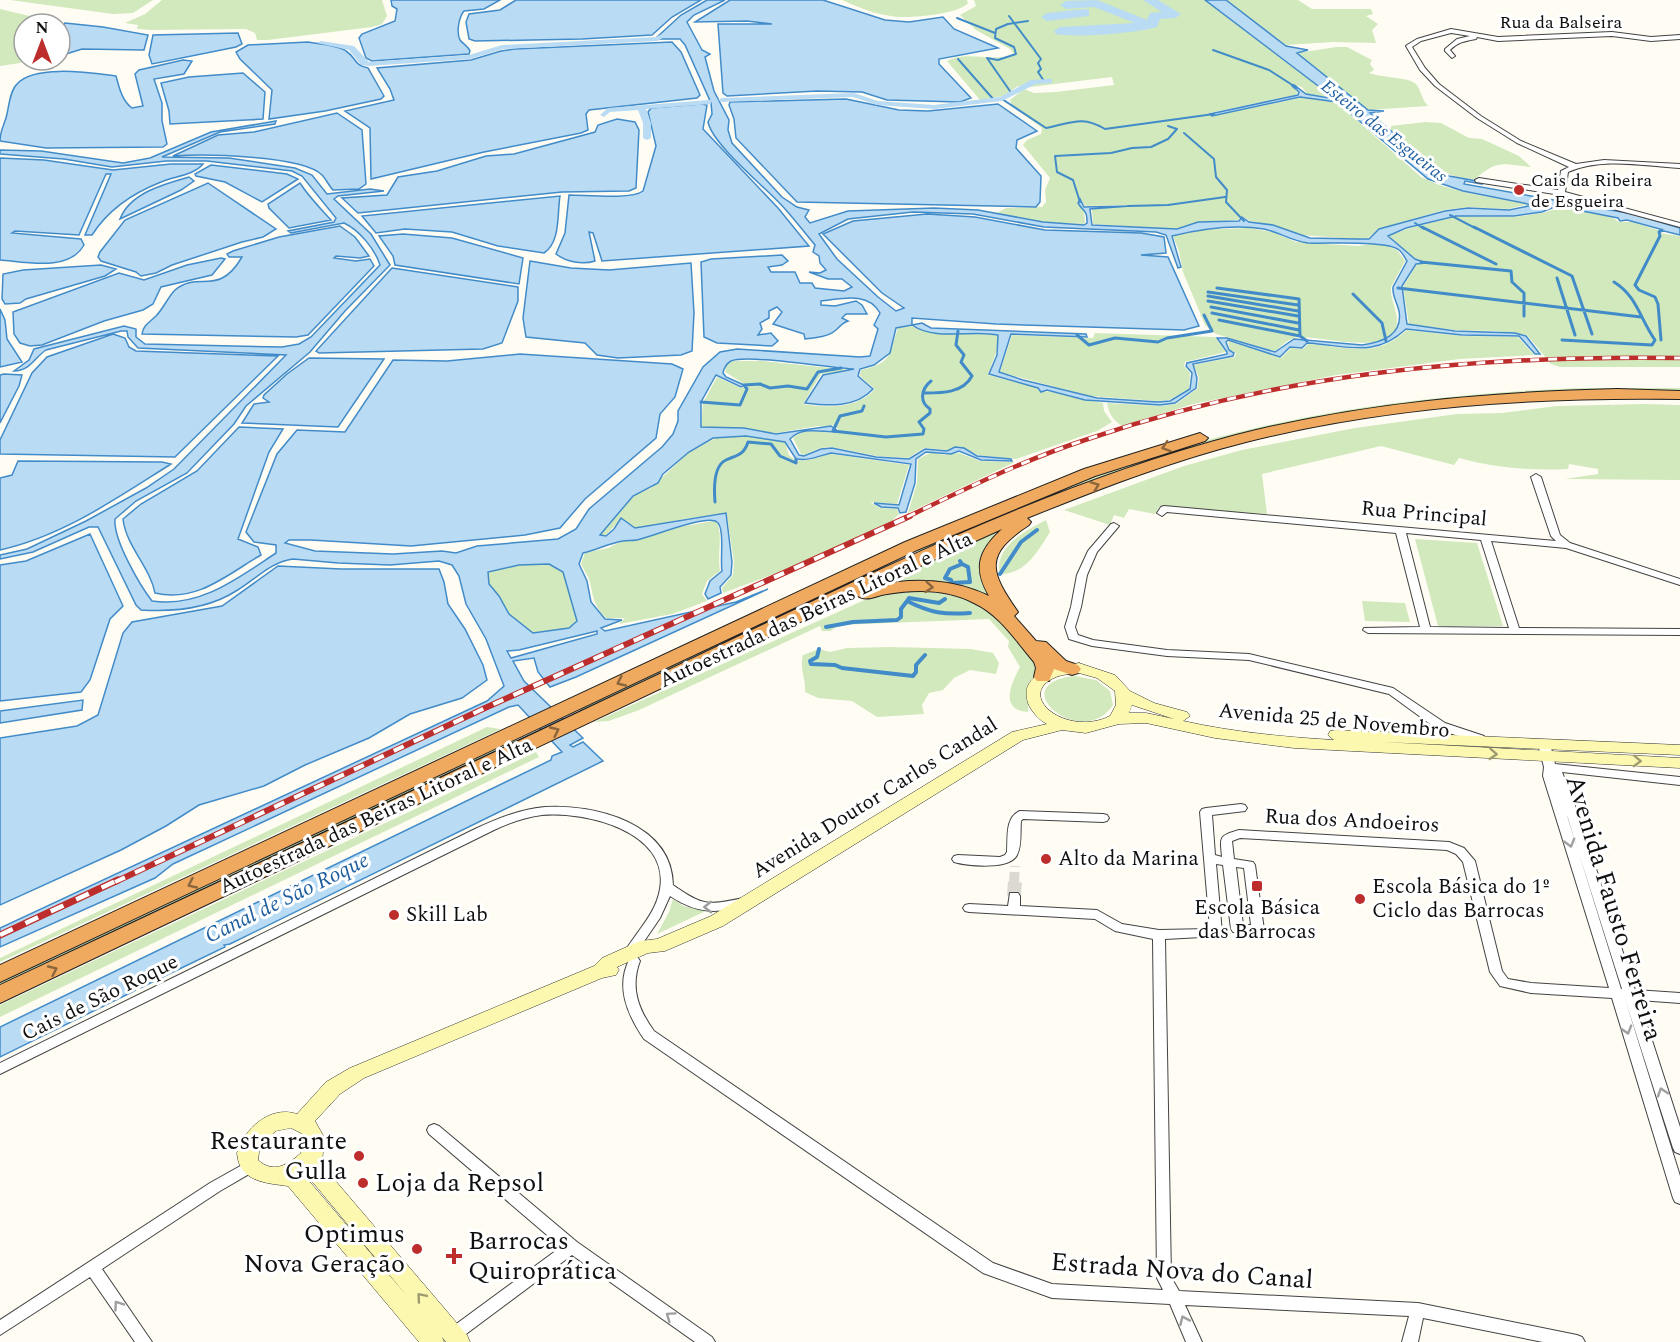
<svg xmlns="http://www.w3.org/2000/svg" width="1680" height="1342" viewBox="0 0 1680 1342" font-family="Spectral,serif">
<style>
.green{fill:#d1e9bc}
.water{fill:#b9dbf4;stroke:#428bc9;stroke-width:1.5;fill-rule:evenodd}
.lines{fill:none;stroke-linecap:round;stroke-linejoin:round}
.stream-far2{stroke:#428bc9;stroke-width:2}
.stream-far1{stroke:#428bc9;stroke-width:3}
.stream{stroke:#428bc9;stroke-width:4}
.canal{fill:#b9dbf4;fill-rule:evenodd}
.river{fill:#b9dbf4;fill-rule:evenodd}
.street-tunnel-far1{stroke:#dbd9d1;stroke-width:10;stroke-dasharray:10 5;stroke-linecap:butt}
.street-tunnel{stroke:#dbd9d1;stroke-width:14;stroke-dasharray:14 7;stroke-linecap:butt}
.street-casing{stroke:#434343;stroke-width:2}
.secondary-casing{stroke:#323232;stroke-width:1}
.highway-casing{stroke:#212121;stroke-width:2}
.street{fill:#fff;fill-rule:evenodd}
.secondary{fill:#fcf8b0;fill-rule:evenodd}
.highway{fill:#efaa60;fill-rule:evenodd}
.rail-far2-casing{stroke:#bc2d2b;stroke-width:4.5}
.rail-far1-casing{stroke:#bc2d2b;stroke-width:6}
.rail-casing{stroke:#bc2d2b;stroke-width:7}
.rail-far2{stroke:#fff;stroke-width:3;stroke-dasharray:9;stroke-linecap:butt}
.rail-far1{stroke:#fff;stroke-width:4;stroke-dasharray:11;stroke-linecap:butt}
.rail{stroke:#fff;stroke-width:4.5;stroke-dasharray:14;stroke-linecap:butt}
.oneway{stroke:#8b653c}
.oneway2{stroke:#9e9b70}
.oneway3{stroke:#9f9f9f}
.poi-dot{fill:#bc2d2b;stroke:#fff;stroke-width:2}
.labels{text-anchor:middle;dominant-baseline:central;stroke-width:6;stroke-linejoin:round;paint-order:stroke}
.far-street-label{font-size:18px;fill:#101010;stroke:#fff}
.far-water-label{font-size:18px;font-style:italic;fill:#1c5e9f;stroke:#fff}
.far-poi-label{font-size:18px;fill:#101010;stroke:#fff;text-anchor:start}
.street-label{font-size:21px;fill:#101010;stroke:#fff}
.poi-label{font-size:21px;fill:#101010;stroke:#fff;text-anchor:start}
.water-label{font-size:22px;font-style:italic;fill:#1c5e9f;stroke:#fff}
.near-street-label{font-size:26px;fill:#101010;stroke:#fff}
.near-poi-label{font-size:26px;fill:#101010;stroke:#fff;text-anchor:end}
</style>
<rect width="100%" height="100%" fill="#fffdf3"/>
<!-- green -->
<path class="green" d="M10,0H153L133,13L113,14Z
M162,0H382L387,16L382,24L372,27L268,40H257L255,33L246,29L152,30L137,29L138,25L125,23L145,14Z
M842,0H967L968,3C958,15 906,19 891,16C875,14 857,7 842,0Z
M974,0H1204L1328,94V97L1307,94L1302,87L1291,85L1298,93L1295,95L1210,113L1212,116L1306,97L1336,102L1421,177L1439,185L1472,194L1529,204L1508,209L1468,207L1444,210L1378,229L1368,238L1357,239L1300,235L1274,225L1250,221L1242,216L1238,220L1197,222L1176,229L1093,224L1092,209L1134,206L1117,205L1085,206L1080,198L1077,203L1084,210L1085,223L1083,224L1043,222L997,213L1006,208L1042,207L1046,202L1045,190L1050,178L1023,145L1027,140L1041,134L1042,128L1012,106L1010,100L1024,89L1034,93L1056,92L1114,85L1112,77L1030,87L1018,86L1003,96L980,100L947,61C967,50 993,63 1014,54L1010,49L976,30L960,15L976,6Z
M1226,0H1298L1312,9H1371L1373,14L1366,16L1378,24L1372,30L1376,43L1333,42L1286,45Z
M0,9L59,23L24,24V60L20,63L0,66Z
M1336,47H1347L1372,60L1370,64L1374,70L1369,73C1382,78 1409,77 1416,84C1421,90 1422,100 1428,106L1368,110L1298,53Z
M1425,122L1441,123L1469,138L1482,139L1519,156L1531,167C1502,164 1498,159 1475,179C1439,179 1416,153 1391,130V126Z
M1558,208C1573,210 1608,212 1619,222H1632L1658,230L1659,233L1680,236V367H1560L1551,364L1527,335L1496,331L1455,330L1409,324L1403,287L1417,264L1428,263L1416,259L1389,236L1407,229L1457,216L1515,217L1543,213Z
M1249,228L1272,232L1296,242L1358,246L1380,243L1397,250L1405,261L1391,287C1390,300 1398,311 1397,323C1394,360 1314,333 1294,338C1287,340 1280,347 1275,351L1216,334L1205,325L1183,272L1179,251L1173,236L1197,230Z
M911,326L929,332L997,335V350L988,375L1038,388L1041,392C1053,389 1087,401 1103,403L1104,411L1112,422L1097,431L1016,459L978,455L964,448L955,447L947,450L924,448L908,458L877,456L832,447L820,448L804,455L801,454L793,438C805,426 827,435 842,432L832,425L828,427L818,426L776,433L732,427H701L703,403L717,377L741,388L746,385L725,372L727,365L733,361H761L850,370L821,374L803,404C827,408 858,409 875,389L860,376L861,370C894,363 889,353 898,328Z
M1407,330L1463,336L1518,337L1534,355L1460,359L1336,375L1193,404L1122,426C1113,420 1109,414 1107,403L1161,406L1176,404L1197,389L1199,378L1194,365L1235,357L1236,353L1230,350L1228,341L1281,358L1291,348L1303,349L1308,344C1346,346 1375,360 1407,330Z
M1095,333L1215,337L1226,352L1185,362L1184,366L1190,373L1189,389L1169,400L1158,401L1088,396L1000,372L1012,335L1093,338Z
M1583,388H1680V391L1549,392L1451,399L1274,427L916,552L926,545C1008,511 1090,474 1176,449C1309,409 1445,393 1583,388Z
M1644,404L1680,405V480L1565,479L1598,474V469L1569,464L1568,469C1531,471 1495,468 1459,458L1454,465L1381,446L1262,474L1267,514L1159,507L1155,514L1129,509L1124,518L1114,515L1110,525L1064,510L1184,466L1242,450L1355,428L1457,414L1502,413L1557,406Z
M720,436H746L785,442L789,455L795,460C811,462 816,457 831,454L909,465L897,504L870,502L880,508L897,509L899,514L890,523L809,561L723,593L722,588L733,575L734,562L727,516C708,512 658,525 635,528L621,519L605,536L600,535L633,496L651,488L689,452Z
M932,452L944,455L959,453L980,461L1015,462L908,513L917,483L918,459Z
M1046,520L1050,532C1038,551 1025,575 1000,574C993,547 1027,530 1046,520Z
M713,521L717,522C723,537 717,555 720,571L707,581L702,594L707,601L672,614L619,624L625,618H606C594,606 593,597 590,582C588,576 584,570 581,564L585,553L608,548L622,541H636L669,529Z
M996,532L993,539L991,598L908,582L885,584Z
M1415,539L1477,543L1503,626H1438Z
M549,564L563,572L577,621L569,628L532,633L509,614L499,596L489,584L488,571L519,565Z
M891,564L880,572L583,711L579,708L875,569Z
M914,591C983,595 996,613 1037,665V673C1020,689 1029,694 1028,712C999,710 1011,684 1020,667L1008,647L1009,641L989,619L838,625L831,631H822L820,626L639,710L609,721L594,722L869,598L880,593Z
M1362,601L1405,603L1410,622L1365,621Z
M890,647L971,649L993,653L999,663L996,674L970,670L954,678L943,690L929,693L922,705L924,714L877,717L852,701L818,698L805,692C806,678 799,669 803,655L819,649L830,652L847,648Z
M1075,676L1096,680L1110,691L1113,705C1083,752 1000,684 1075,676Z
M487,727L501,729L0,962V958Z
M515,738L518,742L0,987V981Z
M536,752L539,757L0,1017V1005Z
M673,899L683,906L706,911L657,934L669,912Z"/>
<!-- water -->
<path class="water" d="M391,0H500L484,9L464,11C459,17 456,32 460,40C463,44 468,46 470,51L469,54L372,61L366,58L359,38L362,34L395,21L397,9L392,6Z
M516,0H701L672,17L652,35L582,39L475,41L469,39L466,22L469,14L500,10Z
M707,0H725L694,15L687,22L702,50L710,54L705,57L714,91L729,120L728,130L732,143L782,197L797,207L809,210L805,217L810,223L848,211L934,208L978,210L1043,222L1084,225L1087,223C1087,209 1084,213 1078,203L1080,199L1084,207L1131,206L1090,209L1092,225L1177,229L1198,222L1239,221L1242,217L1249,222L1273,225L1310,238L1357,239H1369L1379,229L1445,211L1468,208L1509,210L1533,205L1463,191L1428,179L1337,102L1300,97L1212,116L1210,114L1298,95L1299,92L1292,86L1294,85L1306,94L1329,98L1330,95L1205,0H1226L1286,46L1308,50L1297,53L1368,110L1384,111L1370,113L1436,169L1449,176L1482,182V184L1465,181L1464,184L1633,214L1680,228V235L1664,231L1659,232L1660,229L1627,220L1620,221L1618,218L1557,206L1542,212L1514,216H1456L1406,228L1388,236L1415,259L1426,263L1416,264L1402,286L1407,324L1455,331L1515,333L1526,336L1540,354H1535L1519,336L1462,335L1406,329C1374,359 1346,345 1307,343L1302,348L1290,347L1280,357L1228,340L1226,342L1229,350L1234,353L1233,356L1193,364L1197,378L1196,388L1175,403L1160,405L1085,400L1047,390L1041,392L1038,388L989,374L997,355L998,335C971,329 937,342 912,325L896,328L890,353L874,365L860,369L858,376L873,389C856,408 828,406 805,403L823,375L854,369C830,368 747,354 731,361C726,364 724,368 723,373L726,377L744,385L741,387L716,375L701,402V427L744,428L776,434L831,426L839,432C823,433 803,425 790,439L799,455L804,456L821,449L832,448L876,457L909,459L925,449L947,451L955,447L964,448L977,456L1011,459L1012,461L981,460L959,451L951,454L926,452L916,459L915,483L906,512L900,513L898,508L881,507L874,503L899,505L911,464L831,453C818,456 810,461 796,459L785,442L746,436L713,438L689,452L663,474L658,483L633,496L600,535L606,536L614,529L621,518L635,528L726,513L732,562L731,575L720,587L721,593L708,599L705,594L710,581L722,571C720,560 725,528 717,522C707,514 651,537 637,540C632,541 627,540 623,541C610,543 596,550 583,553L579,564L587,581L591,602L605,619L622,620L601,628L605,631L736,602L768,589L576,677L550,687L538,672L534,658L513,661L524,681L583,738L570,745L573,747L583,742L603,761L230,944L224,945L225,947L140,988L139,987L134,991L0,1057V1027L551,760L552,756L562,752L518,705L509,707L173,864L155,878L0,947V928L487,701L504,686L486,639L466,604L459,576L452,565L439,561L390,565L338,563L293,559C270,562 255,580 236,591C208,609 173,612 141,610L136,605L98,527H89L33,552L0,559V555L27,549L86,521L146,488L174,469L286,355L138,348L128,337L127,331H121L46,350C34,358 30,371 14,371L29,360L34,349L124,326L136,329V337L145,344L282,347L299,344L311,337L380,265C375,249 359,230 344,223L291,233L288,231L334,222L336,218L302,176L292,171L207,161H166L112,167L64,159L0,154V150L41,151L123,163L150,158L211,132L276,121L275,124L220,132L162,157L229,158L295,168L312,175L327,194L370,189L384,191L338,196L334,199L371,234L390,265L345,311L310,352L246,406L234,424L187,473L136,501L115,519C113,539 139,584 152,601C200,608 238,578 276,553V545L254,542L246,532L277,454L297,430L345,432L393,360L447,361L520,354L672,364L683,369L675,397L660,414L656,438L585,499L560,528L525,535L411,546L311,540H289L285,543L315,551L393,554L442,551L456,553L477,546L558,539L576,529L589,509L662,447L673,434L678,421V411L703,367L720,352L737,349L860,357L870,356L878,329L874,325L880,313C868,291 841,299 821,301V305L835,306L856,301L862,305L867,314H846L842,318L848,321C841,323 841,326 836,330C828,337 815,338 805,339L804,334L773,324L782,312L777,307L769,311V318L760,323L762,329L758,335L771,333L778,341L772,346L717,343L704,337L701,262L711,259L782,255L788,261L782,265L768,267L771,272H795L800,283H812L815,288L844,291L852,287L842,279H828L809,272L820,273L826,270L820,263L819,256L813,252L815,245C805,233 795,220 785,209C767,188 713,146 708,122L712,114L711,103L685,45L680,39H655L681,15ZM913,212L973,214L1044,227L1156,232L1166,235L1178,268L1181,267L1172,236C1201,229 1233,224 1264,229C1279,232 1291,241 1308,243C1326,244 1388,240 1399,250C1402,252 1405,258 1407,261L1393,287C1392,296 1397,302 1399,311C1403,335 1383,342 1362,345L1294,339L1275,352L1227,338H1217L1227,352V354L1187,363L1186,366L1192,373L1190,389L1170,401L1158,402L1097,398L1023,380L999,372L1011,334L1087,337L1086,334L931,328L922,323L912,325V318L996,324L1184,330L1199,326L1168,257L1141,255L1166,253L1164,237L1141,233L1045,230L975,217L927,214L853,221L823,234L882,293L904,308L896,311L878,297L837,259L819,234L848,219ZM549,564L563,572L577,621L569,628L533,633L509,614L499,596L489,584L488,572L519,565ZM597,631V634L511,658L507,651L519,650Z
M730,0H823L885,20L909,22L943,17L954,29L998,48L939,59V64L971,98L960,102L887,100L862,92L817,91L727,96L723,93L718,24H772L747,21L695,22Z
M65,23L103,27L148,35L144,50L82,49L60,56V39L63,37L60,31Z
M238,33L242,44L236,47L152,64L149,55L153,35Z
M308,42C318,44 338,45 346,51C357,58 353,65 368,68L384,96L381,99L325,111L269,119L272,90L240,59L236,52L248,45Z
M672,42L681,52L700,95L697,98L589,110L586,114L588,130L581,133L484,152L371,179L370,128L345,111L394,100L390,89L377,68L471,60L501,51L515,49Z
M183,60L192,61L184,74L154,79L162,103V121L167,144L163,147L46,148L0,141C0,130 5,124 7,114C9,105 10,91 17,84C34,64 92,73 116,76C119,87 122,101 132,108L143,106L135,74L139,70Z
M243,73L265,92L263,119L170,124L169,111L161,83L189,77Z
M846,99L899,110L928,111L998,104L1037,131L1017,140L1016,148L1041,176L1040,202L1036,207L797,202L736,138L734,119L729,105L730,102Z
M701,104L707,105L703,129L778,208L809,246L602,261L593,233L589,232L595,261C583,265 566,262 556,254L565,233L569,195C586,195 631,200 643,191L656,146L648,112L651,108Z
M337,113L362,130L366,184L359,189L333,190C329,186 326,179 322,175C302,155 202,154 173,156L218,135L254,132Z
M617,119L635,122L639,130L636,188L629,191L562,192L358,213L342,198L387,195L398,177L437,171L486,156L514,154L595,132L598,125Z
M0,158L44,160L113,170L171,164H203C193,176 174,176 161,182C133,193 108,210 92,235H85L111,174H106L79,235L15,231L12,233L81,239L84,245C69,272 26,262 0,260Z
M211,165L287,174L298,179L262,202L225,182L196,176L195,174Z
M189,177L194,181L181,190L120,219C130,193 164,184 189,177Z
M208,183L276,229L263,237L242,242L172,265L156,273L141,276L136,272L101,261L98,257L100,252L125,220Z
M300,183C309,197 320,208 331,220L289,228L269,208L268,204Z
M560,196C557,213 561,242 544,253L498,246L452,232L405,229L376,233L362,216Z
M340,226L355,237L369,256L360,258L336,256L334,258L356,261L370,259L374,266L308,335L296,337L142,334C143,325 150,322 156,316C163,309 168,297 175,290C199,270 218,298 242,257H229L227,254L233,251L279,237Z
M403,234L452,238L523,258L519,284L395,265L393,256L379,236Z
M221,258L225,259L212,275L161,287L153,304L143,310L104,321L42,345L30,346L20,343L14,334L13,312L119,273L144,280L187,265Z
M530,261L571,268L609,270L691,263L694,313L692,351L681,355L618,358L597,355L585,343L526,337L523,318Z
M101,265L116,269L105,276L26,299L20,303L5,304L2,299L3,274L23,270Z
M392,268L518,287V301L502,343L483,349L319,353L316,351Z
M0,309L5,320L7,339L22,362L0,367Z
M113,334L125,338L129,347L136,351L278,356L175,457L0,454V440L32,373L47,357Z
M309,358L384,359L338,427L242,423L254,404L269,402L263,398L264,395L287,374Z
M4,374L22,375L19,386L0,423V375Z
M239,427L283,429L269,452L238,539L258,547L261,555C228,574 197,603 155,593C150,567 126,546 123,519L141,504L197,471Z
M18,461L162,462L171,464C117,498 63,536 0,550V478L12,475Z
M90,534L123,606L110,619L90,680L81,692L0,701V565L26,561Z
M278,566L341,569H439L444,582L448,604L465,629L483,665L487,680L462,698L410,714L369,738L305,765L264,786L199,805L166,826L121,850L0,905V738L77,726L98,715L123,633L132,622L222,606Z
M83,700L82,710L0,723V711Z"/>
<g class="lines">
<!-- stream-far2 -->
<path class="stream-far2" d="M1009,16L1041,59L1038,63L1041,69L1038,72L1044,81
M957,18L995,33
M1213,50L1269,70L1297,88
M958,59L994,100
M1012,94L987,58L998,60L1016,54L1014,47L995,38L996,29L1008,24L1028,21
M1002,99L1046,128C1071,123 1082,115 1105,129L1214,114
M1184,133L1214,159L1216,177L1227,190L1226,202L1244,221
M1080,202L1073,180L1057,172L1055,156L1111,153L1132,148L1151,147L1168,139L1177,129L1168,126
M1128,206L1168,205L1225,197
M1450,215L1477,229
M1415,223L1424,229"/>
<!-- stream-far1 -->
<path class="stream-far1" d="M1422,227L1496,264
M1474,227L1572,276L1592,334
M1421,262L1511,271L1512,282L1524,293V316
M1557,278L1575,335
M1217,288L1299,299L1300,336L1307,341
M1398,288L1641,317
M1208,292L1298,305
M1353,294L1382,323L1386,341
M1208,296L1298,311
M1208,301L1298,316
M1211,307L1298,323
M1212,313L1299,330
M1219,320L1300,336
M1077,335L1089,345L1115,338L1158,342L1167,338L1212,331L1204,315
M1562,340L1652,345L1655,340C1640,319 1637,296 1614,282
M1661,340L1658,304L1655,297L1639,290L1635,285L1660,236L1659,232L1662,230
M925,393C942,393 963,393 972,376L961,362L964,355L956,345L958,331
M701,402L740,405L747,389L744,385L760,384L770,388L788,386L807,389L818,372L841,368
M864,406L862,411L840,416L833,431L886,437L923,434L924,429L919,422L930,413V409C919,402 921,389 931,381
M715,502C714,490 713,466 726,460C737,455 744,455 748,442L771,444L780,456L796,463V459"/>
<!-- stream -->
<path class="stream" d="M960,561L962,564
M962,564L968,567L970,582L952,583L951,580L945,578L950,569Z
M1000,574L1021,542L1037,530
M907,601L909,598L939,603L945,599
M826,627L853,622L897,620L901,617V609L907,601C931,613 944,615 970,613
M819,649L817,657L810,661L811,664L835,665L842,668L913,676L916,672V665L925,655"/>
<!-- canal -->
<path class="canal" d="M670,30L673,32L672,33L657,41L503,49L470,59L369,66L361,65L349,50L317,43L321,41L354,46L369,62L469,55L502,45L656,37Z
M1049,79H1052V83L1036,84L1002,101L934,109L877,105L853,97L722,102L718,100L722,98L854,93L878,101L934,105L1000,97L1031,80Z
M708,100H711V104L646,109L651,123V138L647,140L643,138V123L638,110L610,112L604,117L600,115L608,108Z"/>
<!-- river -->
<path class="river" d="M1097,0L1147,20L1150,13L1162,12L1143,0H1158L1181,14L1175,18L1160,19L1157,27C1136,33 1077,38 1056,34L1054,31L1060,27L1135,23L1094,7L1066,9L1060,5L1066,1Z
M1085,9L1089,10V16L1047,21L1041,17L1047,13Z"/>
<!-- street-tunnel-far1 -->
<path class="street-tunnel-far1" d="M1014,882L1015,866"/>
<!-- street-tunnel -->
<path class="street-tunnel" d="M1014,896L1015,880"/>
<defs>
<path id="street" d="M1451,29L1498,37L1612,32L1651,37L1680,35V39L1651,41L1612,36L1498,41L1477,37L1476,39C1465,41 1458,42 1450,50L1455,56L1452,58L1445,51V49L1457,39L1470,36L1451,33L1421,41L1412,47L1425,68L1439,84L1481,116L1521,141L1576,164L1604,160L1680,164V168C1644,166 1602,157 1568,172L1565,192L1680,223V227L1561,195L1476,182L1475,180L1479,178L1558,190L1561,171L1569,167L1517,143L1477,118L1435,86L1420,70L1406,46L1407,45L1417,39Z
M1536,474L1541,477L1560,535L1570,543L1680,579V585L1566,548L1491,541L1519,628L1680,629V635L1368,633L1363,630L1364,628L1420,627L1396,533L1167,512L1162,516L1157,513L1161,507L1164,506L1556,541L1551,536L1531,477ZM1406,533L1481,540L1509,628L1430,627Z
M1114,523L1119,526L1097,552L1087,575L1081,607L1075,627L1078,635L1093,640L1167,650L1249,654L1393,688L1445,723L1484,736L1485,739L1480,743L1437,729L1389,694L1249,660L1167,656L1092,646L1069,639L1065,627L1071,607L1077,575L1088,551L1111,524Z
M1545,744L1551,748L1555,764L1680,777V785L1562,772L1580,819L1635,990L1680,993V1003L1639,1000L1680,1127V1154L1675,1152L1673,1148L1625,999L1680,1176V1204L1675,1202L1673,1198L1612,998L1531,993L1500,986L1490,972L1463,862L1456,854L1447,850L1240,838L1232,841L1234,859L1253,862L1255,865L1264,930L1262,933L1258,935L1233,932L1231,929L1223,865L1216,864L1222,933L1220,936L1165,939L1171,1277L1179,1291L1418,1303L1577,1335L1582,1337L1585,1342H1543L1423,1318L1418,1342H1402L1409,1316L1185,1305L1202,1342H1186L1170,1304L1052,1298L983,1273L644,1039C627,1014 615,986 630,958L626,956L624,953C636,932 656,914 660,889C670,831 585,811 542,815C525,817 509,823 494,830L0,1074V1063L475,829C497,819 520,809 545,807C595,804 672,823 673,885C704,907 708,905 744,898L748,899L750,902L748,905C717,914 697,914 670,896L660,918L634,956L638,958L640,961C630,987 638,1009 654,1031L993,1263L1052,1284L1163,1290L1157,1278L1153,939L1115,931L1095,919L969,912L965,911L963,908L965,905L969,904L1008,906L1010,893H1018L1020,896V906L1097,910L1122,924L1159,930L1210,929L1200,812L1202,809L1206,808L1241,804L1245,805L1247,808L1245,811L1212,815L1215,855L1222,857C1220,836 1219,836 1239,830L1449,842L1464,848L1475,861L1502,971L1508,979L1531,983L1609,988L1543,776L1544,767L1539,748ZM1567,815L1568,819L1622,989H1621ZM1236,867L1244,868L1251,925H1243Z
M1020,811L1103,814L1107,815L1109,818L1107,821L1103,822L1023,819L1021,821C1020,831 1022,846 1017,855C1010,870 968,866 954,862L952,859L954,856L958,855L1000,857L1005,855L1007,852C1008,837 1005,817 1020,811Z
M434,1124L439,1126L577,1242L712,1337L715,1342H695L572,1255L458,1340L453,1342L448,1340L445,1335L448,1330L561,1247L429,1134L427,1130L429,1126Z
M251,1160L256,1162L258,1166L256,1170L220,1191L102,1269L152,1342H135L90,1277L0,1335V1320L210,1183Z"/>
<path id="secondary" d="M1079,663L1115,675L1130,691L1154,703L1187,712L1190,716L1183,721C1233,732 1283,737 1334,740L1328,735L1330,731L1336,730L1680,745V755L1383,742L1680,758V768L1294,748L1215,738L1146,723L1119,724L1086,733L1062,730L1023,740L723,926L665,951L648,953L617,967L619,970L616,975L602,978L364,1078L340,1094L315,1121L324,1137L322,1165L467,1335L470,1342H446L442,1337L444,1342H419L288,1186C266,1183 239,1182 237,1153C244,1129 270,1105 297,1114L326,1082L350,1068L594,966L602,958L640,941L657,939L711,916L1012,732L1047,724C1039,720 1031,711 1028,703C1018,672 1057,667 1079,663ZM1079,673L1097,678L1115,691L1116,705L1110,716C1067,738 1013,695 1056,677C1063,674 1072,674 1079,673ZM1132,705L1174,719L1146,713H1129ZM291,1128L301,1133L305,1138L301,1153C288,1165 273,1174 258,1160L260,1145L276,1131ZM306,1174L407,1296L304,1175Z"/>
<path id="highway" d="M1617,389L1680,391V399C1534,397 1389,406 1246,442C1171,461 1099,489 1027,518L1031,522L1029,525C983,555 990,572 1018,612L1014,616L1036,641L1046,642L1066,661L1078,665L1081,669L1078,673L1072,675L1054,669L1049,681H1037L1034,677L1036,668L1034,662C1016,641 1000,615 974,603C948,589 916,589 887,594C877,595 865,603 857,595L0,1003V985C211,886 422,787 632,687C829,595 1025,491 1236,435C1361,403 1489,392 1617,389ZM1002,529C978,551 973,568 989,596C954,579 913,577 876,586Z
M1200,433L1208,438L1205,441L1095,476L917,550L0,982V965L905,542L1084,469Z"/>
</defs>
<!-- street casing -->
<use href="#street" class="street-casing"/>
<!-- secondary casing -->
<use href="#secondary" class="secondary-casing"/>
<!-- highway casing -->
<use href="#highway" class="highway-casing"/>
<!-- street -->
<use href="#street" class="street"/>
<!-- secondary -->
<use href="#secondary" class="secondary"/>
<!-- highway -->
<use href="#highway" class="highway"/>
<defs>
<path id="rail-far2" d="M907,517C965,489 1024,460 1085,440C1280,373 1476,355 1680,358"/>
<path id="rail-far1" d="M115,882L485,708L910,516"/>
<path id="rail" d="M0,935L118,880"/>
</defs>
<!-- rail-far2 casing -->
<use href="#rail-far2" class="rail-far2-casing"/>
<!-- rail-far1 casing -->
<use href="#rail-far1" class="rail-far1-casing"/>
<!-- rail casing -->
<use href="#rail" class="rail-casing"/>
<!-- rail-far2 -->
<use href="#rail-far2" class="rail-far2"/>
<!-- rail-far1 -->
<use href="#rail-far1" class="rail-far1"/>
<!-- rail -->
<use href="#rail" class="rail"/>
</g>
<!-- one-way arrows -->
<defs><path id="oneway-chevron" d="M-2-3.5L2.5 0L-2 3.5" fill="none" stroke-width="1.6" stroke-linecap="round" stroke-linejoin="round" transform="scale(1.5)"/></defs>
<g class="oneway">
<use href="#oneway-chevron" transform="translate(1166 447) rotate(162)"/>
<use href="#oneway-chevron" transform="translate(1095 486) rotate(-21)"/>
<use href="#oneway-chevron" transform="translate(929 587) rotate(5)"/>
<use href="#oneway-chevron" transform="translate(621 682) rotate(155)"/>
<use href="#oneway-chevron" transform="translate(555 731) rotate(-25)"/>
<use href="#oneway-chevron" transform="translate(192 884) rotate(155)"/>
<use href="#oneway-chevron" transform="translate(53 970) rotate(-25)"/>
</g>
<g class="oneway2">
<use href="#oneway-chevron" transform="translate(1493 754) rotate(3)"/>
<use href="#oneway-chevron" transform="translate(1637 761) rotate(2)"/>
<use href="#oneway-chevron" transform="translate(421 1297) rotate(-130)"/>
</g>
<g class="oneway3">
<use href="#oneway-chevron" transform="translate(1570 843) rotate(74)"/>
<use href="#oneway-chevron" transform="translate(708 907) rotate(-180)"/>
<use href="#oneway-chevron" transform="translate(1627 1030) rotate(73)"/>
<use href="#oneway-chevron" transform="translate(1662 1092) rotate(-108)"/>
<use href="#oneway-chevron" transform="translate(118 1305) rotate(-125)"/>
<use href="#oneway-chevron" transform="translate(670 1316) rotate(-145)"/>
<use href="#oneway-chevron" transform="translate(1184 1320) rotate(-114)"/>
</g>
<!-- markers -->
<g class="poi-dot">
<circle cx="1519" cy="190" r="6"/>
<circle cx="1046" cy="859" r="6"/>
<rect x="1251" y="880" width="12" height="12" rx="3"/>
<circle cx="1360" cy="899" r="6"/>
<circle cx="394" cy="915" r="6"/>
<circle cx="359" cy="1156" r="6"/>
<circle cx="363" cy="1183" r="6"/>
<circle cx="417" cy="1249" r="6"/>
<path d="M451 1247h6v6h6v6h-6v6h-6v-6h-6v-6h6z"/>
</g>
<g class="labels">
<!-- far-street labels -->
<g class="far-street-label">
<text x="1561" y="22">Rua da Balseira</text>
</g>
<!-- far-water labels -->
<g class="far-water-label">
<text transform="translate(1384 131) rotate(38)">Esteiro das Esgueiras</text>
</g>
<!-- far-poi labels -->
<g class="far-poi-label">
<text x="1531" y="180">Cais da Ribeira<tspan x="1531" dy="21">de Esgueira</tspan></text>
</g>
<!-- street labels -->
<g class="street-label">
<text transform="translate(1424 514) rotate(5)">Rua Principal</text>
<text transform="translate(816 610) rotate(-25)">Autoestrada das Beiras Litoral e Alta</text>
<text transform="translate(1334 721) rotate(5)">Avenida 25 de Novembro</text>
<text transform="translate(875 798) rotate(-32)">Avenida Doutor Carlos Candal</text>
<text transform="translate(376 816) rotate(-25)">Autoestrada das Beiras Litoral e Alta</text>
<text transform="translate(1352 821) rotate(3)">Rua dos Andoeiros</text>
<text transform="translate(100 998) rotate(-26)">Cais de São Roque</text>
</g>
<!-- poi labels -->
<g class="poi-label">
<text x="1058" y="859">Alto da Marina</text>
<text x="1372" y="887">Escola Básica do 1º<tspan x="1372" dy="24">Ciclo das Barrocas</tspan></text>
<text x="1257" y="908" text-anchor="middle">Escola Básica<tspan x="1257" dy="24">das Barrocas</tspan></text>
<text x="406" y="915">Skill Lab</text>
</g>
<!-- water labels -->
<g class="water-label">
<text transform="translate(287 898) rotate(-26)">Canal de São Roque</text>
</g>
<!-- near-street labels -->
<g class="near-street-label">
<text transform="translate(1614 908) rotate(73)">Avenida Fausto Ferreira</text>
<text transform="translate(1182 1271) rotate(4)">Estrada Nova do Canal</text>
</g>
<!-- near-poi labels -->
<g class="near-poi-label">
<text x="347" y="1141">Restaurante<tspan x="347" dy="30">Gulla</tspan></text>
<text x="375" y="1183" text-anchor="start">Loja da Repsol</text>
<text x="405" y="1234">Optimus<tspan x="405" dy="30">Nova Geração</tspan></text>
<text x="468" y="1241" text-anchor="start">Barrocas<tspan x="468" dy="30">Quiroprática</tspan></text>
</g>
</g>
<!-- north arrow -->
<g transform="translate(42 42)"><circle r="28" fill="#ffffff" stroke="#9f9f9f" stroke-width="1.5"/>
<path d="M0-4.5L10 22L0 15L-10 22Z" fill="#bc2d2b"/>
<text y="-9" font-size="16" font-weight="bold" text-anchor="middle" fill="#101010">N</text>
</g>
</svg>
